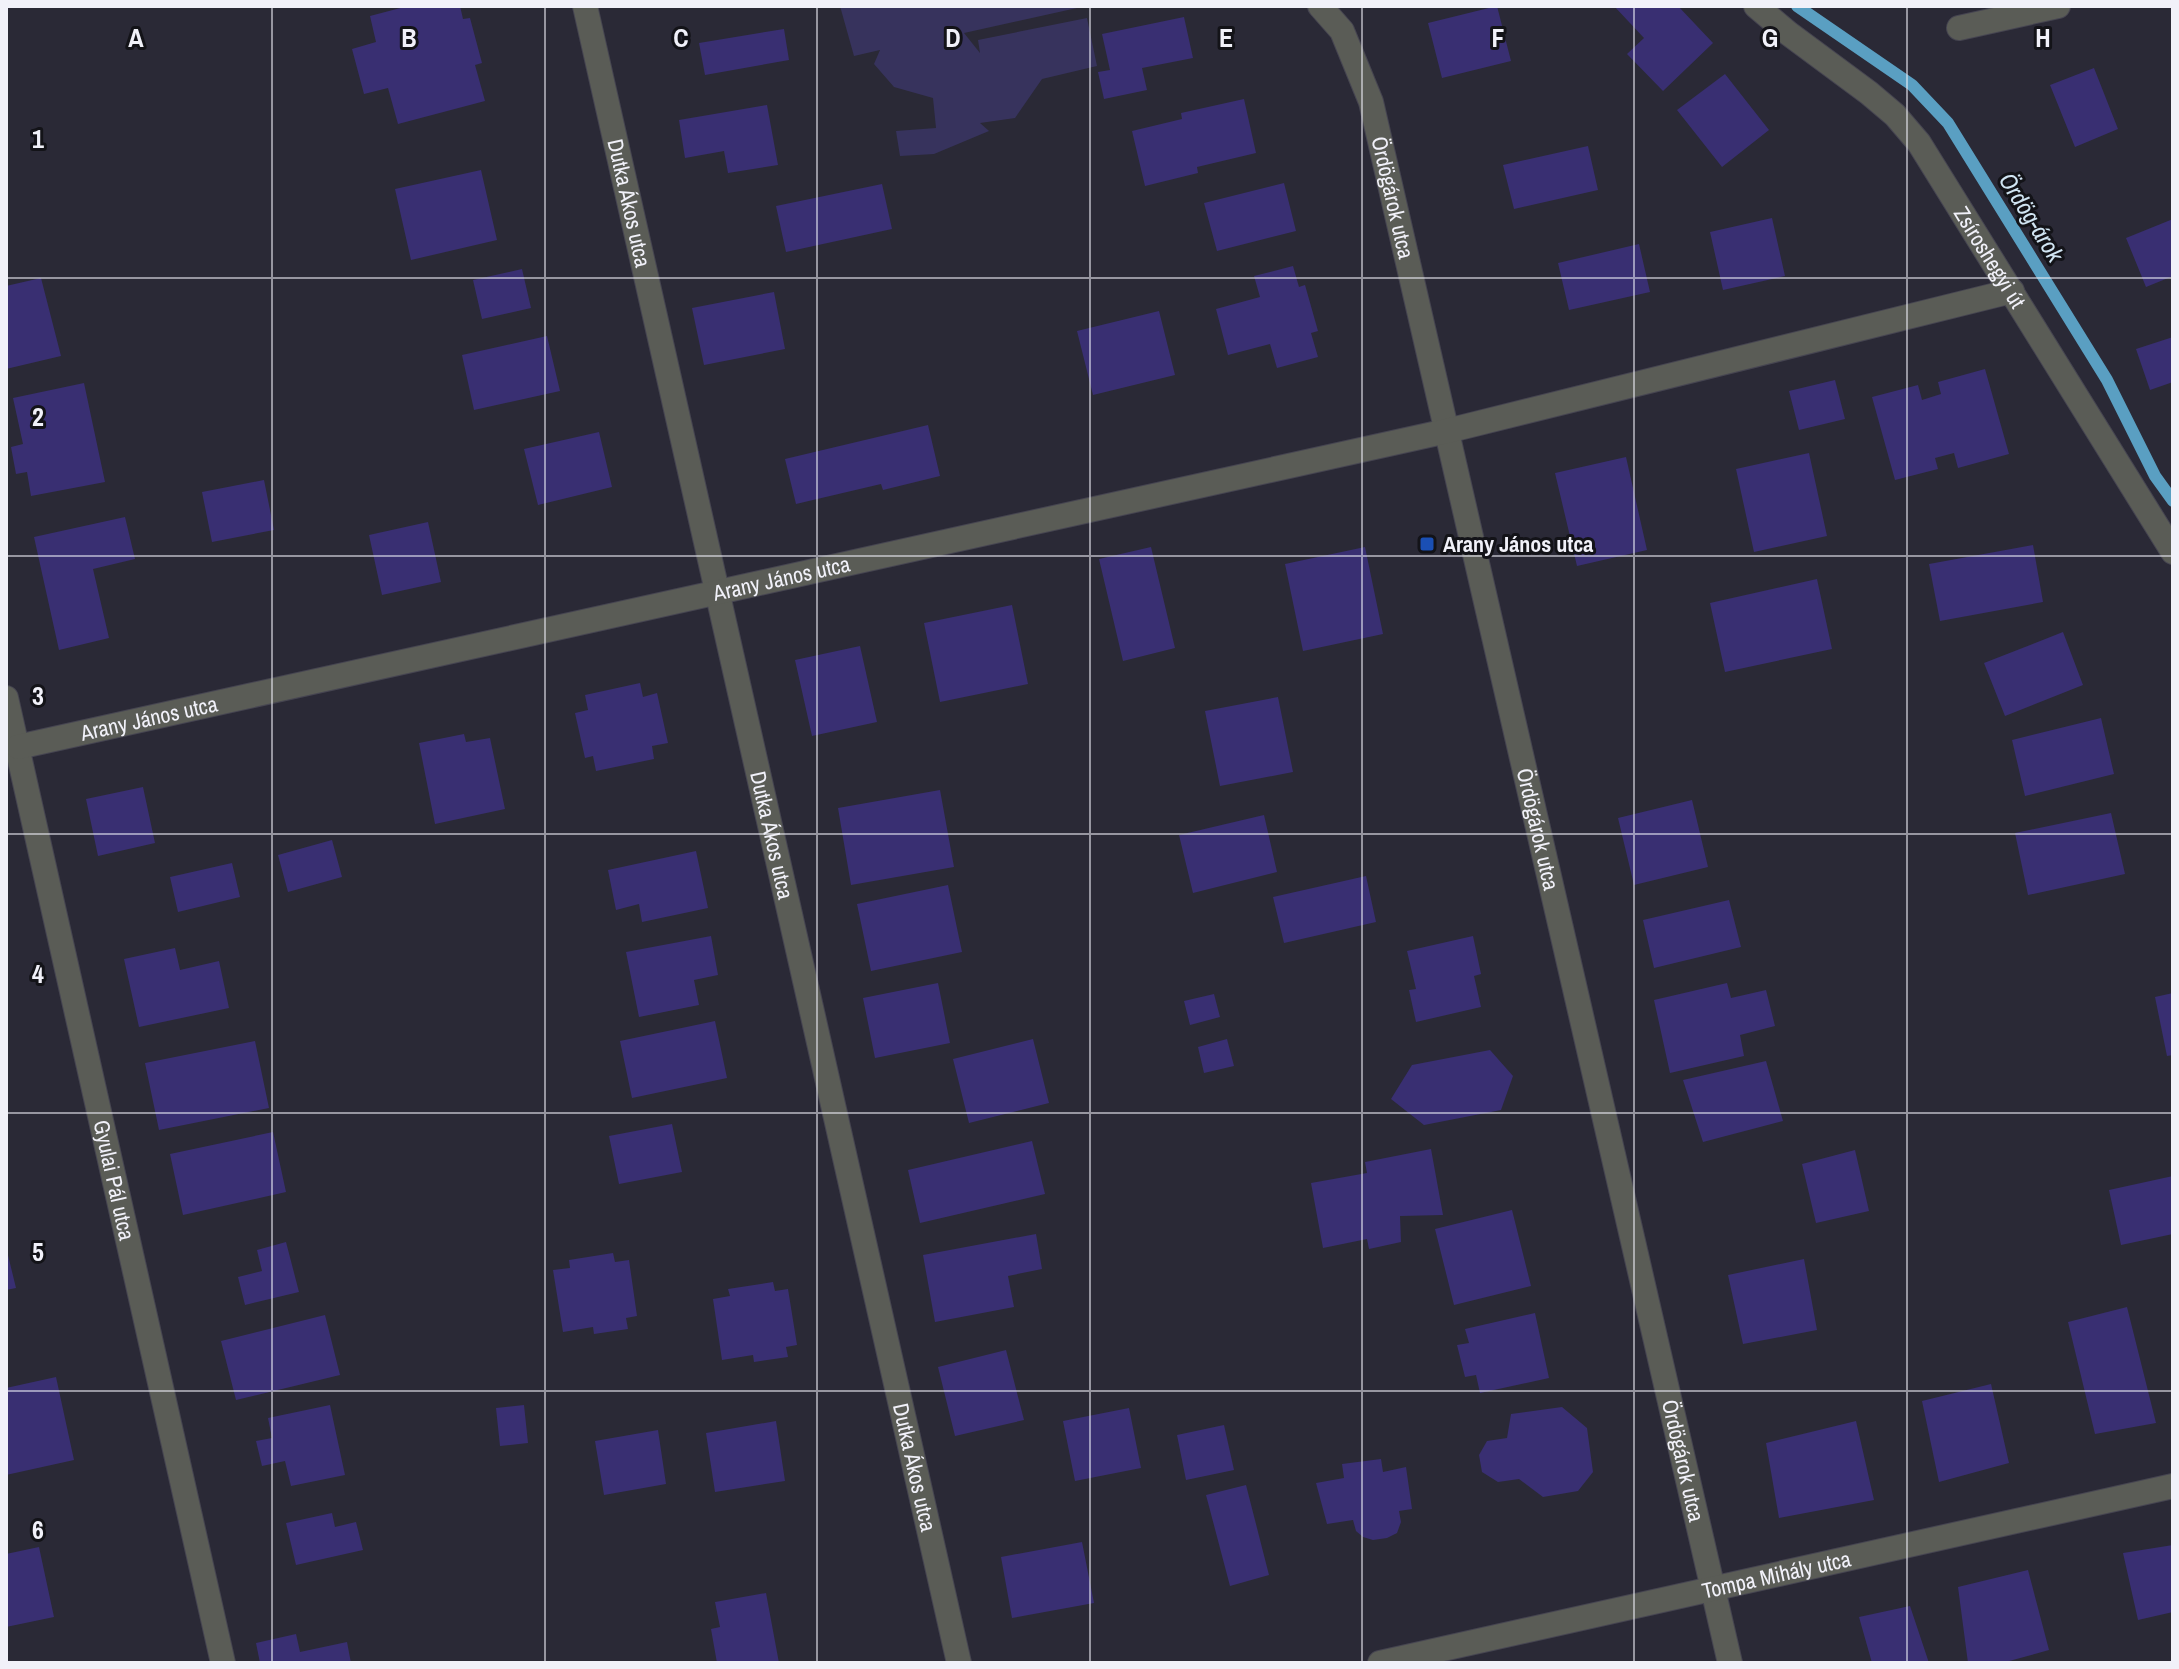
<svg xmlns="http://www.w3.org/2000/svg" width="2179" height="1669" viewBox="0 0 2179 1669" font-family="'Archivo Narrow',sans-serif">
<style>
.green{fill:#37335d}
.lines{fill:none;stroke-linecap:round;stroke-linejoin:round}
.stream{stroke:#5a9fc2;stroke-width:12}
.building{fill:#392f72}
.street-casing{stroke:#464551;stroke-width:26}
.street{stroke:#5a5c56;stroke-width:24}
.grid{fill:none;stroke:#f1f1f9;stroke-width:2;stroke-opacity:0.55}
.transit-dot{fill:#1a4fb4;stroke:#131318;stroke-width:3}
.labels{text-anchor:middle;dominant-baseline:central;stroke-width:6;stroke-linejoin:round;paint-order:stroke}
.street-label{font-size:22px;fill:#f1f1f9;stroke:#131318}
.poi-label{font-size:22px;font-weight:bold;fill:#f1f1f9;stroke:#131318;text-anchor:start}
.water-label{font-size:24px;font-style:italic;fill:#d1e5f3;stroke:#131318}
.grid-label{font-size:26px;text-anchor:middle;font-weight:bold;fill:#f1f1f9;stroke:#131318;stroke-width:6;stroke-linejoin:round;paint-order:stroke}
</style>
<rect width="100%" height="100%" fill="#2a2936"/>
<!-- green -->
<path class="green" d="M840,6H1086L964,33L980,53L978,40L1087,18L1097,66L1042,79L1015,118L980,123L989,131L934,154L900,156L896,131L936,128L933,98L894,87L874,64L880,50L854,56Z"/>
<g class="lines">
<!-- stream -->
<path class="stream" d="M1797,6L1912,85L1948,123L2107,380L2155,476L2173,501"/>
</g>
<!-- building -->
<path class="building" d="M408,6H460L463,19L470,18L482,63L475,65L485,101L398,124L388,88L364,94L352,49L376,42L370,16Z
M1497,6L1511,61L1442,78L1428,23Z
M1614,6H1678L1713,43L1663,91L1627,54L1644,38Z
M1184,17L1193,58L1142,68L1147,90L1104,99L1098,72L1110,70L1102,34Z
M784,29L789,60L705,75L699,43Z
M2094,68L2118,129L2075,147L2050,85Z
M1725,74L1769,130L1722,167L1677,110Z
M1244,99L1256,153L1197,167L1198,173L1145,186L1132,131L1182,119L1181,113Z
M767,105L778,165L728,173L724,151L685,158L679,120Z
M1588,146L1598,190L1514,209L1503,165Z
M481,170L497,240L411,260L395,189Z
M1284,183L1296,231L1217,251L1204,203Z
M882,184L892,229L786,252L776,206Z
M1772,218L1785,276L1723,290L1710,232Z
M2173,219V276L2146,287L2126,238Z
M1639,244L1650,292L1569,310L1558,263Z
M1293,266L1299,287L1305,285L1318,331L1311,333L1318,357L1277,368L1270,344L1228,355L1216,309L1260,297L1254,276Z
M522,269L531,308L482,319L473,280Z
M41,278L61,356L6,369V286Z
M774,292L785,349L704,365L692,308Z
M1159,311L1175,375L1093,395L1077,331Z
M547,336L560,391L474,410L462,355Z
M2173,337V382L2150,390L2136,349Z
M1985,369L2009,454L1958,468L1954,453L1935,458L1938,469L1895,480L1872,397L1918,385L1922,400L1941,394L1938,382Z
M1835,380L1845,419L1799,430L1789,391Z
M84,383L105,482L31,496L27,472L16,474L11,447L23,444L13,398Z
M928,425L940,476L883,490L881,484L796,504L785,459Z
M599,432L612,487L538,505L524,449Z
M1809,453L1827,536L1754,552L1736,469Z
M1626,457L1647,550L1577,566L1555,473Z
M264,480L274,530L212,542L202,492Z
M125,517L135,559L93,569L109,638L59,650L34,537Z
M428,522L441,582L382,595L369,535Z
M2033,545L2043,602L1940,621L1929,564Z
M1151,547L1175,648L1123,661L1099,559Z
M1365,547L1383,634L1303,651L1285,564Z
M1817,579L1832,649L1725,672L1710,603Z
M1012,605L1028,684L940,702L924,623Z
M2063,632L2083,685L2005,716L1984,663Z
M860,646L877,722L812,736L795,660Z
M640,683L643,697L657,693L668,743L652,746L654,759L596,771L593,756L585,758L575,713L588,710L585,695Z
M1278,697L1293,772L1220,786L1205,711Z
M2101,718L2114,774L2025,796L2012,740Z
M464,734L466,742L490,738L505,809L435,824L419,743Z
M143,787L155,843L98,856L86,799Z
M940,790L954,867L851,885L838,808Z
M1692,800L1708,867L1634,885L1618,818Z
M2111,813L2125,874L2028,895L2015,833Z
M1264,815L1277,872L1193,893L1179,835Z
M332,840L342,877L288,892L278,855Z
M696,851L708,908L642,922L639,904L616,910L608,870Z
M232,863L240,897L178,912L170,877Z
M1366,876L1376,922L1284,943L1273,897Z
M948,885L962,952L871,971L857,904Z
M1729,900L1741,947L1654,968L1643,920Z
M711,936L718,975L694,980L699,1005L639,1017L626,952Z
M1473,936L1481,974L1474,976L1481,1007L1416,1022L1409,990L1416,989L1407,951Z
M175,948L180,970L219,961L229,1008L139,1027L124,959Z
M938,983L950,1043L875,1058L863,998Z
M1727,983L1731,998L1766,990L1775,1026L1740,1035L1744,1056L1670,1073L1654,1000Z
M2173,993V1055L2167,1056L2155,997Z
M1214,994L1220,1017L1190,1025L1184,1001Z
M715,1021L727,1078L632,1098L620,1041Z
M1033,1039L1049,1103L969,1123L953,1059Z
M1227,1039L1234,1066L1204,1073L1198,1047Z
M255,1041L269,1108L159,1130L145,1063Z
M1490,1050L1513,1076L1501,1110L1424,1125L1391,1099L1412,1065Z
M1766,1061L1783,1121L1703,1142L1683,1080Z
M672,1124L682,1172L619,1184L609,1136Z
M273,1132L286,1192L183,1215L170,1154Z
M1032,1141L1045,1194L920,1223L908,1170Z
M1431,1149L1443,1215L1400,1216L1401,1242L1369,1249L1367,1239L1323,1248L1311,1183L1367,1173L1365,1162Z
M1855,1150L1869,1211L1816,1223L1802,1164Z
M2173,1176V1234L2121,1245L2109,1190Z
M1512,1210L1531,1286L1454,1305L1435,1229Z
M1036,1234L1042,1269L1008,1276L1014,1307L935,1322L923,1255Z
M286,1242L299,1292L245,1305L238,1277L262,1271L257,1250Z
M6,1247L16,1288L6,1290Z
M613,1253L615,1262L629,1260L637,1316L626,1318L628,1329L594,1334L593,1327L563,1332L553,1270L570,1268L569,1260Z
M1804,1259L1817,1330L1743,1344L1728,1275Z
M773,1282L775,1291L788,1289L797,1345L786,1347L788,1357L754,1362L753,1355L722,1360L713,1299L730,1296L728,1289Z
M2127,1307L2156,1423L2095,1434L2068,1322Z
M1535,1313L1549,1378L1480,1393L1476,1375L1465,1377L1457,1345L1469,1343L1465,1329Z
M325,1315L340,1375L236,1400L221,1341Z
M1006,1350L1024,1420L955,1436L938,1367Z
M56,1377L74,1460L6,1475V1388Z
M1991,1384L2009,1463L1939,1482L1922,1401Z
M330,1405L345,1475L291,1486L285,1461L262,1466L256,1441L272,1438L268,1418Z
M524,1405L528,1443L500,1446L496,1408Z
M1562,1407L1587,1428L1593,1472L1578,1491L1543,1497L1519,1479L1498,1482L1482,1472L1479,1455L1487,1441L1507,1438L1511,1414Z
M1129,1408L1141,1468L1075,1481L1063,1421Z
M776,1421L785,1481L715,1492L706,1433Z
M1856,1421L1874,1500L1779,1518L1766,1443Z
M1224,1425L1234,1470L1186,1480L1177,1435Z
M658,1430L666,1484L604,1495L595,1441Z
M1381,1459L1383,1472L1406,1467L1412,1509L1399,1511L1401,1522L1397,1533L1387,1538L1373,1540L1363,1537L1356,1531L1353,1520L1327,1524L1316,1483L1344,1478L1342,1464Z
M1246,1485L1269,1575L1230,1586L1206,1495Z
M332,1513L335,1527L356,1522L363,1550L296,1565L286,1523Z
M1082,1542L1094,1603L1012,1618L1001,1557Z
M2173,1545V1612L2138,1620L2123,1553Z
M39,1547L54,1617L6,1627V1554Z
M2028,1570L2049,1650L2002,1663H1968L1958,1587Z
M766,1593L779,1663H717L711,1629L720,1627L715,1602Z
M1910,1606L1929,1663H1872L1859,1617Z
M296,1634L300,1652L347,1642L351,1663H260L256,1643Z"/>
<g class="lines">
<defs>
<g id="street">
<path id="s1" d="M585,6L959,1663"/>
<path id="s2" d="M1320,6L1342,31L1371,102L1730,1663"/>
<path id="s3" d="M1756,6L1788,33L1869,93L1895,115L1919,143L2173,552"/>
<path d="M1959,28L2058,6"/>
<path id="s4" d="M6,698L223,1663"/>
<path id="s5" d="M18,747L1447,431L2012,291"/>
<path id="s6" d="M1380,1663L2173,1486"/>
</g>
</defs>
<!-- street casing -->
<use href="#street" class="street-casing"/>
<!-- street -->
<use href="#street" class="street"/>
</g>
<!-- grid -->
<path class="grid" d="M272,6V1663M545,6V1663M817,6V1663M1090,6V1663M1362,6V1663M1634,6V1663M1907,6V1663M6,278H2173M6,556H2173M6,834H2173M6,1113H2173M6,1391H2173"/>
<!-- markers -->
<rect class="transit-dot" x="1419" y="536" width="16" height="16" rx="4"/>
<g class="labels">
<!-- street labels -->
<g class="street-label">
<text stroke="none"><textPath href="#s2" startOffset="208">Ördögárok utca</textPath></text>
<text stroke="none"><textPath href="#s1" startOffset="202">Dutka Ákos utca</textPath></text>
<text stroke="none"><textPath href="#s3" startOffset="348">Zsíroshegyi út</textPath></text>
<text stroke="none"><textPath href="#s5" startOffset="782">Arany János utca</textPath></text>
<text stroke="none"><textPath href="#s5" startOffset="134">Arany János utca</textPath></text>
<text stroke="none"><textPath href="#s2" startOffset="856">Ördögárok utca</textPath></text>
<text stroke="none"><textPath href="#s1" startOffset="850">Dutka Ákos utca</textPath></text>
<text stroke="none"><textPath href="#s4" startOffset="494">Gyulai Pál utca</textPath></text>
<text stroke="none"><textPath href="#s2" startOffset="1504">Ördögárok utca</textPath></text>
<text stroke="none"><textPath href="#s1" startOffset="1498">Dutka Ákos utca</textPath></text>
<text stroke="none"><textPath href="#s6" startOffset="406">Tompa Mihály utca</textPath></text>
</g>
<!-- poi labels -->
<g class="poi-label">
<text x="1443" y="544">Arany János utca</text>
</g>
<!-- water labels -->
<g class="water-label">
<text transform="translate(2032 217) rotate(58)">Ördög-árok</text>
</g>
</g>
<g class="grid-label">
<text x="136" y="47">A</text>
<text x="409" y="47">B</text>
<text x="681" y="47">C</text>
<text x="953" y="47">D</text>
<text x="1226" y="47">E</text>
<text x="1498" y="47">F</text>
<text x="1770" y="47">G</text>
<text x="2043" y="47">H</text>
<text x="38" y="148">1</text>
<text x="38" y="426">2</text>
<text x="38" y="705">3</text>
<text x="38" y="983">4</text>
<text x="38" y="1261">5</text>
<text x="38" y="1539">6</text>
</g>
<!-- border -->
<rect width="2179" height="1669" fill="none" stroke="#f1f1f9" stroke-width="16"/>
</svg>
